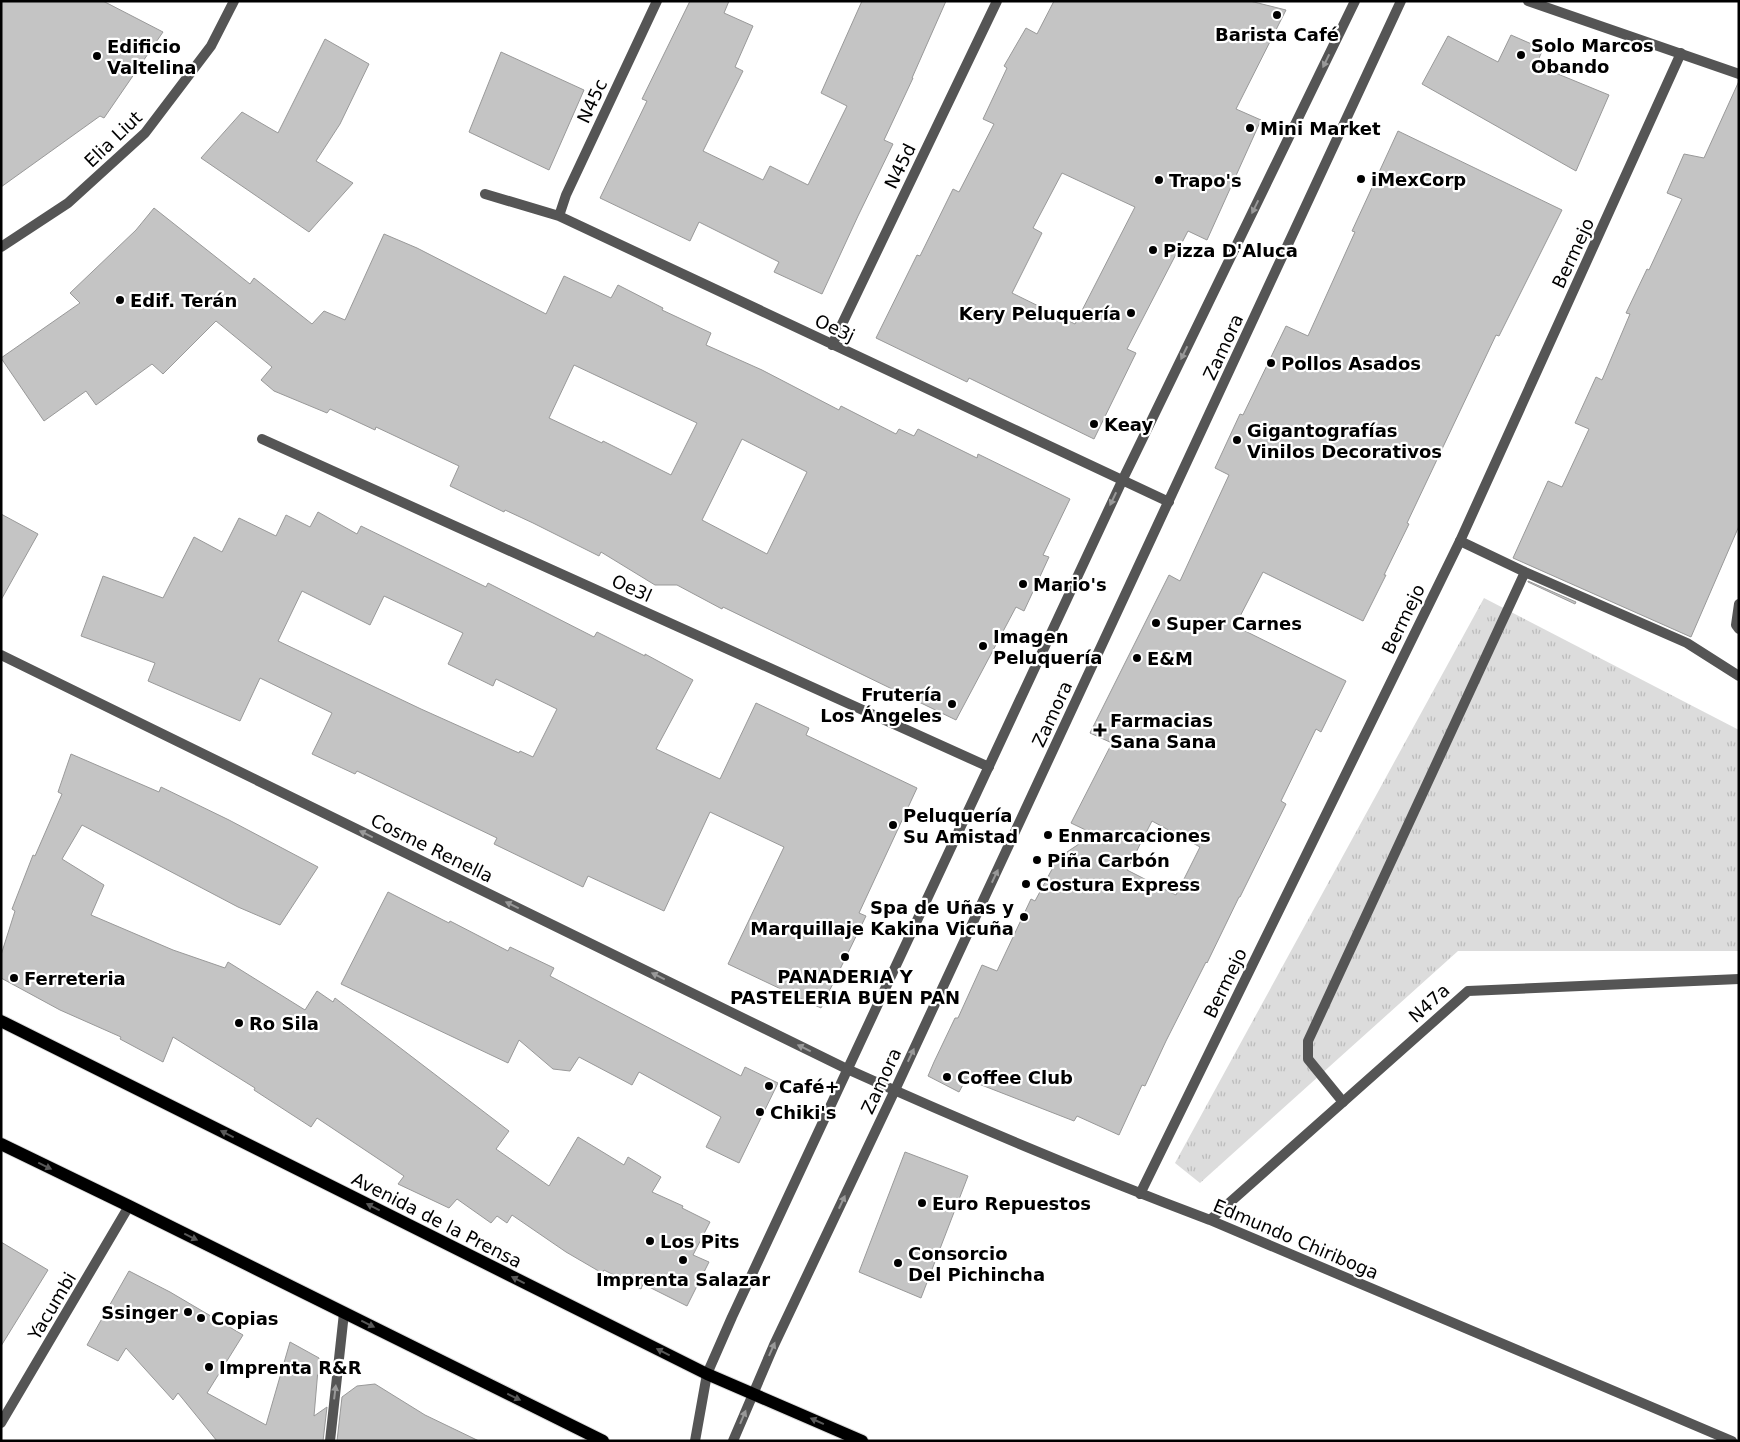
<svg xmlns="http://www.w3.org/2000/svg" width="1740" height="1442" viewBox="0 0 1740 1442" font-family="'DejaVu Sans',sans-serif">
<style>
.park{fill:url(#park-tufts)}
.building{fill:#c4c4c4;stroke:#999;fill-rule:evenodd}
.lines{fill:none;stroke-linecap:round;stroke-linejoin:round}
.primary-casing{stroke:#dbdbdb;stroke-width:14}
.pedestrian{stroke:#555;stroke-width:10}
.minor{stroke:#555;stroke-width:10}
.tertiary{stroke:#555;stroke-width:10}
.primary{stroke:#000;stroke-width:12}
.oneway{fill:#999}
.oneway2{fill:#595959}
.poi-dot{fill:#000;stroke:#fff;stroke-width:2}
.labels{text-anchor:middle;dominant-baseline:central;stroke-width:4.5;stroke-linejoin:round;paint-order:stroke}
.poi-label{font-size:18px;font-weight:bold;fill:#000;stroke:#fff;text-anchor:start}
.street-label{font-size:18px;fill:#000;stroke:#fff}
</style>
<defs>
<pattern id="park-tufts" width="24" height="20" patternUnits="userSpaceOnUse" patternTransform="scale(1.25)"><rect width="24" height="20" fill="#dcdcdc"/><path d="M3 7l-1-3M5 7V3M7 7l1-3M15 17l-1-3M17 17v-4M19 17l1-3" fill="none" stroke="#bbb"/></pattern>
</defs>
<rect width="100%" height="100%" fill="#fff"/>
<!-- park -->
<path class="park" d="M1484,598L1739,730V951H1458L1200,1183L1175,1163Z"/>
<!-- building -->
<path class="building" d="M1,1H103L163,32L104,118L100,116L1,187Z
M690,1H729L724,13L753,26L735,67L743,71L703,151L763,180L770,166L808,185L847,106L821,93L862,1H946L912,78H913L884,140L893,144L858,216L822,294L774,272L779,262L699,222L690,241L600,198L647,101L642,99Z
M1054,1H1250L1286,10L1236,109L1261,120L1207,240L1188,231L1127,349L1136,353L1094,439L969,378L967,382L876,338L917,255L920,256L953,189L959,192L994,124L983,119L1007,68L1004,66L1026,28L1037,34ZM1062,173L1135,207L1075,324L1012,293L1042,233L1033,228Z
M1511,35L1543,49L1536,65L1609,95L1576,171L1422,84L1448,36L1498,62Z
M325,39L369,64L340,124L316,161L353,183L309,232L201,158L242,112L278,133Z
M501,52L584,90L549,170L469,132Z
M1739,81V526L1691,637L1513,558L1548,481L1562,487L1589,429L1575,423L1596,377L1602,380L1630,314L1626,313L1647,269L1649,270L1682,199L1667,193L1684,154L1704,158Z
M1398,131L1562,210L1499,336L1496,335L1407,523L1409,524L1384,575H1386L1363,621L1263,572L1235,626L1346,681L1321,732L1316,729L1281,801L1286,804L1240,897H1239L1207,963L1206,962L1166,1041L1145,1086L1142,1085L1119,1135L1077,1116L1074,1121L966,1079L959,1092L928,1076L934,1062L955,1018H958L982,965L997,971L1031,899L1035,901L1058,858L1094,834L1071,823L1112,743L1090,733L1169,575L1180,581L1229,475L1215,468L1240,414L1243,415L1286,326L1308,336L1355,232L1352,231ZM1152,821L1200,847L1176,895L1127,870Z
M154,208L250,284L254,278L312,324L324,311L345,320L384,234L417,248L546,314L564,276L611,298L618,285L663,308L662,310L711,333L706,345L762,370L839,410L841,406L896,434L899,429L914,436L918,429L977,458L978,454L1070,499L1043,555L1049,557L1024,611L1016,607L956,720L723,607L722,609L677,585H655L601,552L599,556L533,523L505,510L504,512L450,486L459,466L376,427L375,430L330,409L327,413L274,391L261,380L272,367L216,321L163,374L152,364L96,405L86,391L44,421L1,358L80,303L70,293L136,230ZM574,365L697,423L671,475L603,441L602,443L549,418ZM742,439L807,472L767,554L702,520Z
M318,512L357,534L361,526L486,587L488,583L594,637L597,632L645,656V654L693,680L656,749L720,779L756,703L809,728L806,735L917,788L859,913L866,916L821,1008L728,964L784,847L710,812L664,911L588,876L583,887L494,844L497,838L357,771L355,774L312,754L332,713L260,678L240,721L148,681L155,663L81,636L103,576L163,598L194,537L222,552L239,518L276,536L286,515L310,527ZM302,591L370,625L384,596L463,633L448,664L493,686L496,679L557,709L533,757L520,751L519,753L421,709L278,641Z
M1,514L38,534L1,600Z
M1528,581L1576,602L1575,604L1528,582Z
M71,754L159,792L161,787L229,820L318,867L280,925L238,907L82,825L62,859L104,885L91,915L173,950L225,968L228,962L305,1010L317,991L333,1002L335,998L509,1131L496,1149L549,1186L578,1137L624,1165L628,1157L661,1177L652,1192L683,1206L682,1208L710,1222L693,1255L709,1262L687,1306L643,1284L641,1289L604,1270L602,1273L566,1252L512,1215L507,1223L497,1216L491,1223L457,1199L449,1208L398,1184L404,1176L317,1118L311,1127L254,1090L255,1088L173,1037L163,1062L120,1039L121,1037L60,1010L1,978V955L15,911L12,909L33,855L35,856L62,794L58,792Z
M388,892L449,923L450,921L508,951L510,947L554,968L550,976L741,1076L745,1067L778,1083L739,1163L706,1147L721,1117L639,1072L632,1085L579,1057L570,1071L553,1069L519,1040L508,1063L341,984Z
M905,1152L968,1176L921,1298L859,1272Z
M1,1242L48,1270L1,1346Z
M129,1271L170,1292L243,1335L207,1393L266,1425L290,1342L319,1358L314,1416L327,1407L323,1441H217L178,1393L173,1400L126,1348L118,1361L87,1345Z
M375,1384L425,1415L479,1441H337L342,1397L357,1386Z"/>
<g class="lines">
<defs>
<path id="primary" d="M1,1021L707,1374L862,1441
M1,1144L129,1206L603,1441"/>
</defs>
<!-- primary casing -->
<use href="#primary" class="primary-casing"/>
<!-- pedestrian -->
<path class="pedestrian" d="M1460,541L1525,572L1687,643L1739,676
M1343,1102L1308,1059V1041L1525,572"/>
<!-- minor -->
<path class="minor" d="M485,194L559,216L1169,502
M559,216L566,195L657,1
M1,247L68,203L145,133L211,46L234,1
M832,345L997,1
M262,439L989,767
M1739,604L1736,625L1739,629
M1,655L847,1069C967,1123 1088,1174 1210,1220L1732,1441
M1140,1194L1460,541L1681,53
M1210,1220L1468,991L1739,979
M1,1423L129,1206
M330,1441L344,1313"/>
<!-- tertiary -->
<path class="tertiary" d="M1528,1L1739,74
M695,1441L707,1374L732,1317L1122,481L1355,1
M733,1441L774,1345L895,1090L1401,1"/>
<!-- primary -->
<use href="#primary" class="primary"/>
</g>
<!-- one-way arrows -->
<defs><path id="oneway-solid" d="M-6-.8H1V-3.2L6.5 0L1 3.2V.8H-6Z" transform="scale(1.25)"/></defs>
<g class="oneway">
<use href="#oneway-solid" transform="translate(1326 61) rotate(116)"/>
<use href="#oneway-solid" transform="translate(1255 207) rotate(116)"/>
<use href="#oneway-solid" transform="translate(1184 353) rotate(116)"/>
<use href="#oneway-solid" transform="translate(1113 499) rotate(115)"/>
<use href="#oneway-solid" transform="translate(366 834) rotate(-154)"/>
<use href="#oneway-solid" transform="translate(995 876) rotate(-65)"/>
<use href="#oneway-solid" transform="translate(512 905) rotate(-154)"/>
<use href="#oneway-solid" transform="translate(658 976) rotate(-154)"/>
<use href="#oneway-solid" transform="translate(804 1048) rotate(-154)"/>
<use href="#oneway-solid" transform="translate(911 1055) rotate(-65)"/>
<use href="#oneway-solid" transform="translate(842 1202) rotate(-65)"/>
<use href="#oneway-solid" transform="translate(772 1349) rotate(-66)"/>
<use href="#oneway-solid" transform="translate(335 1392) rotate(-83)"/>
<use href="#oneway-solid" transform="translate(743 1417) rotate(-67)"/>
</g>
<g class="oneway2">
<use href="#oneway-solid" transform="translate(227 1134) rotate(-153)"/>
<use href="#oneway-solid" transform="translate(45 1166) rotate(26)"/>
<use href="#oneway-solid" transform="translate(373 1207) rotate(-153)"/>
<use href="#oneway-solid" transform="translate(191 1237) rotate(26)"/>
<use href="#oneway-solid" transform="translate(518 1280) rotate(-153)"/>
<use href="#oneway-solid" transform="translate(368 1324) rotate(26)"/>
<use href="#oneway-solid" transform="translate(663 1352) rotate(-153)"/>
<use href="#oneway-solid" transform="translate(514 1397) rotate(26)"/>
<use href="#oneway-solid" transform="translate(817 1421) rotate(-156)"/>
</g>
<!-- markers -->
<g class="poi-dot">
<circle cx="1277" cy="15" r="5"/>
<circle cx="1521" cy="55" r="5"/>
<circle cx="97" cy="56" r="5"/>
<circle cx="1250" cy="128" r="5"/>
<circle cx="1361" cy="179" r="5"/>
<circle cx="1159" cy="180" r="5"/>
<circle cx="1153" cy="250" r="5"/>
<circle cx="120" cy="300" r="5"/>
<circle cx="1131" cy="313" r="5"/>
<circle cx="1271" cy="363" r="5"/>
<circle cx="1094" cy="424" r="5"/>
<circle cx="1237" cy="440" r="5"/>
<circle cx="1023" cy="584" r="5"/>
<circle cx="1156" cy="623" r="5"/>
<circle cx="983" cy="646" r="5"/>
<circle cx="1137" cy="658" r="5"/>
<circle cx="952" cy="704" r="5"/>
<path d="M1097.5 722.5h5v5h5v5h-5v5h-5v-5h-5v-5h5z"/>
<circle cx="893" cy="825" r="5"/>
<circle cx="1048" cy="835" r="5"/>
<circle cx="1037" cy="860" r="5"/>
<circle cx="1026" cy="884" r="5"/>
<circle cx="1024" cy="917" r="5"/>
<circle cx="845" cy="957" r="5"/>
<circle cx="14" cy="978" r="5"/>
<circle cx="239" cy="1023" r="5"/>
<circle cx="947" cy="1077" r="5"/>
<circle cx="769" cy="1086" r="5"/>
<circle cx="760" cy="1112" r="5"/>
<circle cx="922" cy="1203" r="5"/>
<circle cx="650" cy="1241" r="5"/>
<circle cx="683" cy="1260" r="5"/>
<circle cx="898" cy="1263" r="5"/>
<circle cx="188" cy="1312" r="5"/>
<circle cx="201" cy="1318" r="5"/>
<circle cx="209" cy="1367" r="5"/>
</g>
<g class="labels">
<!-- poi labels -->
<g class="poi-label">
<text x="1277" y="34" text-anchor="middle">Barista Café</text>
<text x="1531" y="45">Solo Marcos<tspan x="1531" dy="21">Obando</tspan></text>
<text x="107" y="46">Edificio<tspan x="107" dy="21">Valtelina</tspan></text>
<text x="1260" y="128">Mini Market</text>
<text x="1371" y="179">iMexCorp</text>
<text x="1169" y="180">Trapo's</text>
<text x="1163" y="250">Pizza D'Aluca</text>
<text x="130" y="300">Edif. Terán</text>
<text x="1121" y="313" text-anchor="end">Kery Peluquería</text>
<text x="1281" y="363">Pollos Asados</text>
<text x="1104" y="424">Keay</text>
<text x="1247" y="430">Gigantografías<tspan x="1247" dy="21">Vinilos Decorativos</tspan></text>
<text x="1033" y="584">Mario's</text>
<text x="1166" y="623">Super Carnes</text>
<text x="993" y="636">Imagen<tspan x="993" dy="21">Peluquería</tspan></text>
<text x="1147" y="658">E&amp;M</text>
<text x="942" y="694" text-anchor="end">Frutería<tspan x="942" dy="21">Los Ángeles</tspan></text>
<text x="1110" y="720">Farmacias<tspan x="1110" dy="21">Sana Sana</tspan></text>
<text x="903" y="815">Peluquería<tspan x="903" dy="21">Su Amistad</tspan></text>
<text x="1058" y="835">Enmarcaciones</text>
<text x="1047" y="860">Piña Carbón</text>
<text x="1036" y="884">Costura Express</text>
<text x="1014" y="907" text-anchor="end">Spa de Uñas y<tspan x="1014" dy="21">Marquillaje Kakina Vicuña</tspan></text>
<text x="845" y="976" text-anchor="middle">PANADERIA Y<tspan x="845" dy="21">PASTELERIA BUEN PAN</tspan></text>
<text x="24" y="978">Ferreteria</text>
<text x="249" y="1023">Ro Sila</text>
<text x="957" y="1077">Coffee Club</text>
<text x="779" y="1086">Café+</text>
<text x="770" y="1112">Chiki's</text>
<text x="932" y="1203">Euro Repuestos</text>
<text x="660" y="1241">Los Pits</text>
<text x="908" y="1253">Consorcio<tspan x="908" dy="21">Del Pichincha</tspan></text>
<text x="683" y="1279" text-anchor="middle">Imprenta Salazar</text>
<text x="178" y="1312" text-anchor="end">Ssinger</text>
<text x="211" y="1318">Copias</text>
<text x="219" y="1367">Imprenta R&amp;R</text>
</g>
<!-- street labels -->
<g class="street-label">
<text transform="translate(592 101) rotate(-65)">N45c</text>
<text transform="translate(113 139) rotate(-44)">Elia Liut</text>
<text transform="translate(900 166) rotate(-64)">N45d</text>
<text transform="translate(1573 253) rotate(-65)">Bermejo</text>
<text transform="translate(835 328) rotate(25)">Oe3j</text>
<text transform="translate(1223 347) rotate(-65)">Zamora</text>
<text transform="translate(632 588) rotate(24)">Oe3l</text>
<text transform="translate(1403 619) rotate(-64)">Bermejo</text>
<text transform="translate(1052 714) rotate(-65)">Zamora</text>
<text transform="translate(432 848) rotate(26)">Cosme Renella</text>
<text transform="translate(1225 983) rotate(-64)">Bermejo</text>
<text transform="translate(1429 1003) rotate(-42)">N47a</text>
<text transform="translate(881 1081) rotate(-65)">Zamora</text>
<text transform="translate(437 1220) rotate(27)">Avenida de la Prensa</text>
<text transform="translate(1296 1239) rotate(23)">Edmundo Chiriboga</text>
<text transform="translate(52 1306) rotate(-59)">Yacumbi</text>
</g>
</g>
<!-- border -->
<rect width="1740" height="1442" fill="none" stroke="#000000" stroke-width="5"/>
</svg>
